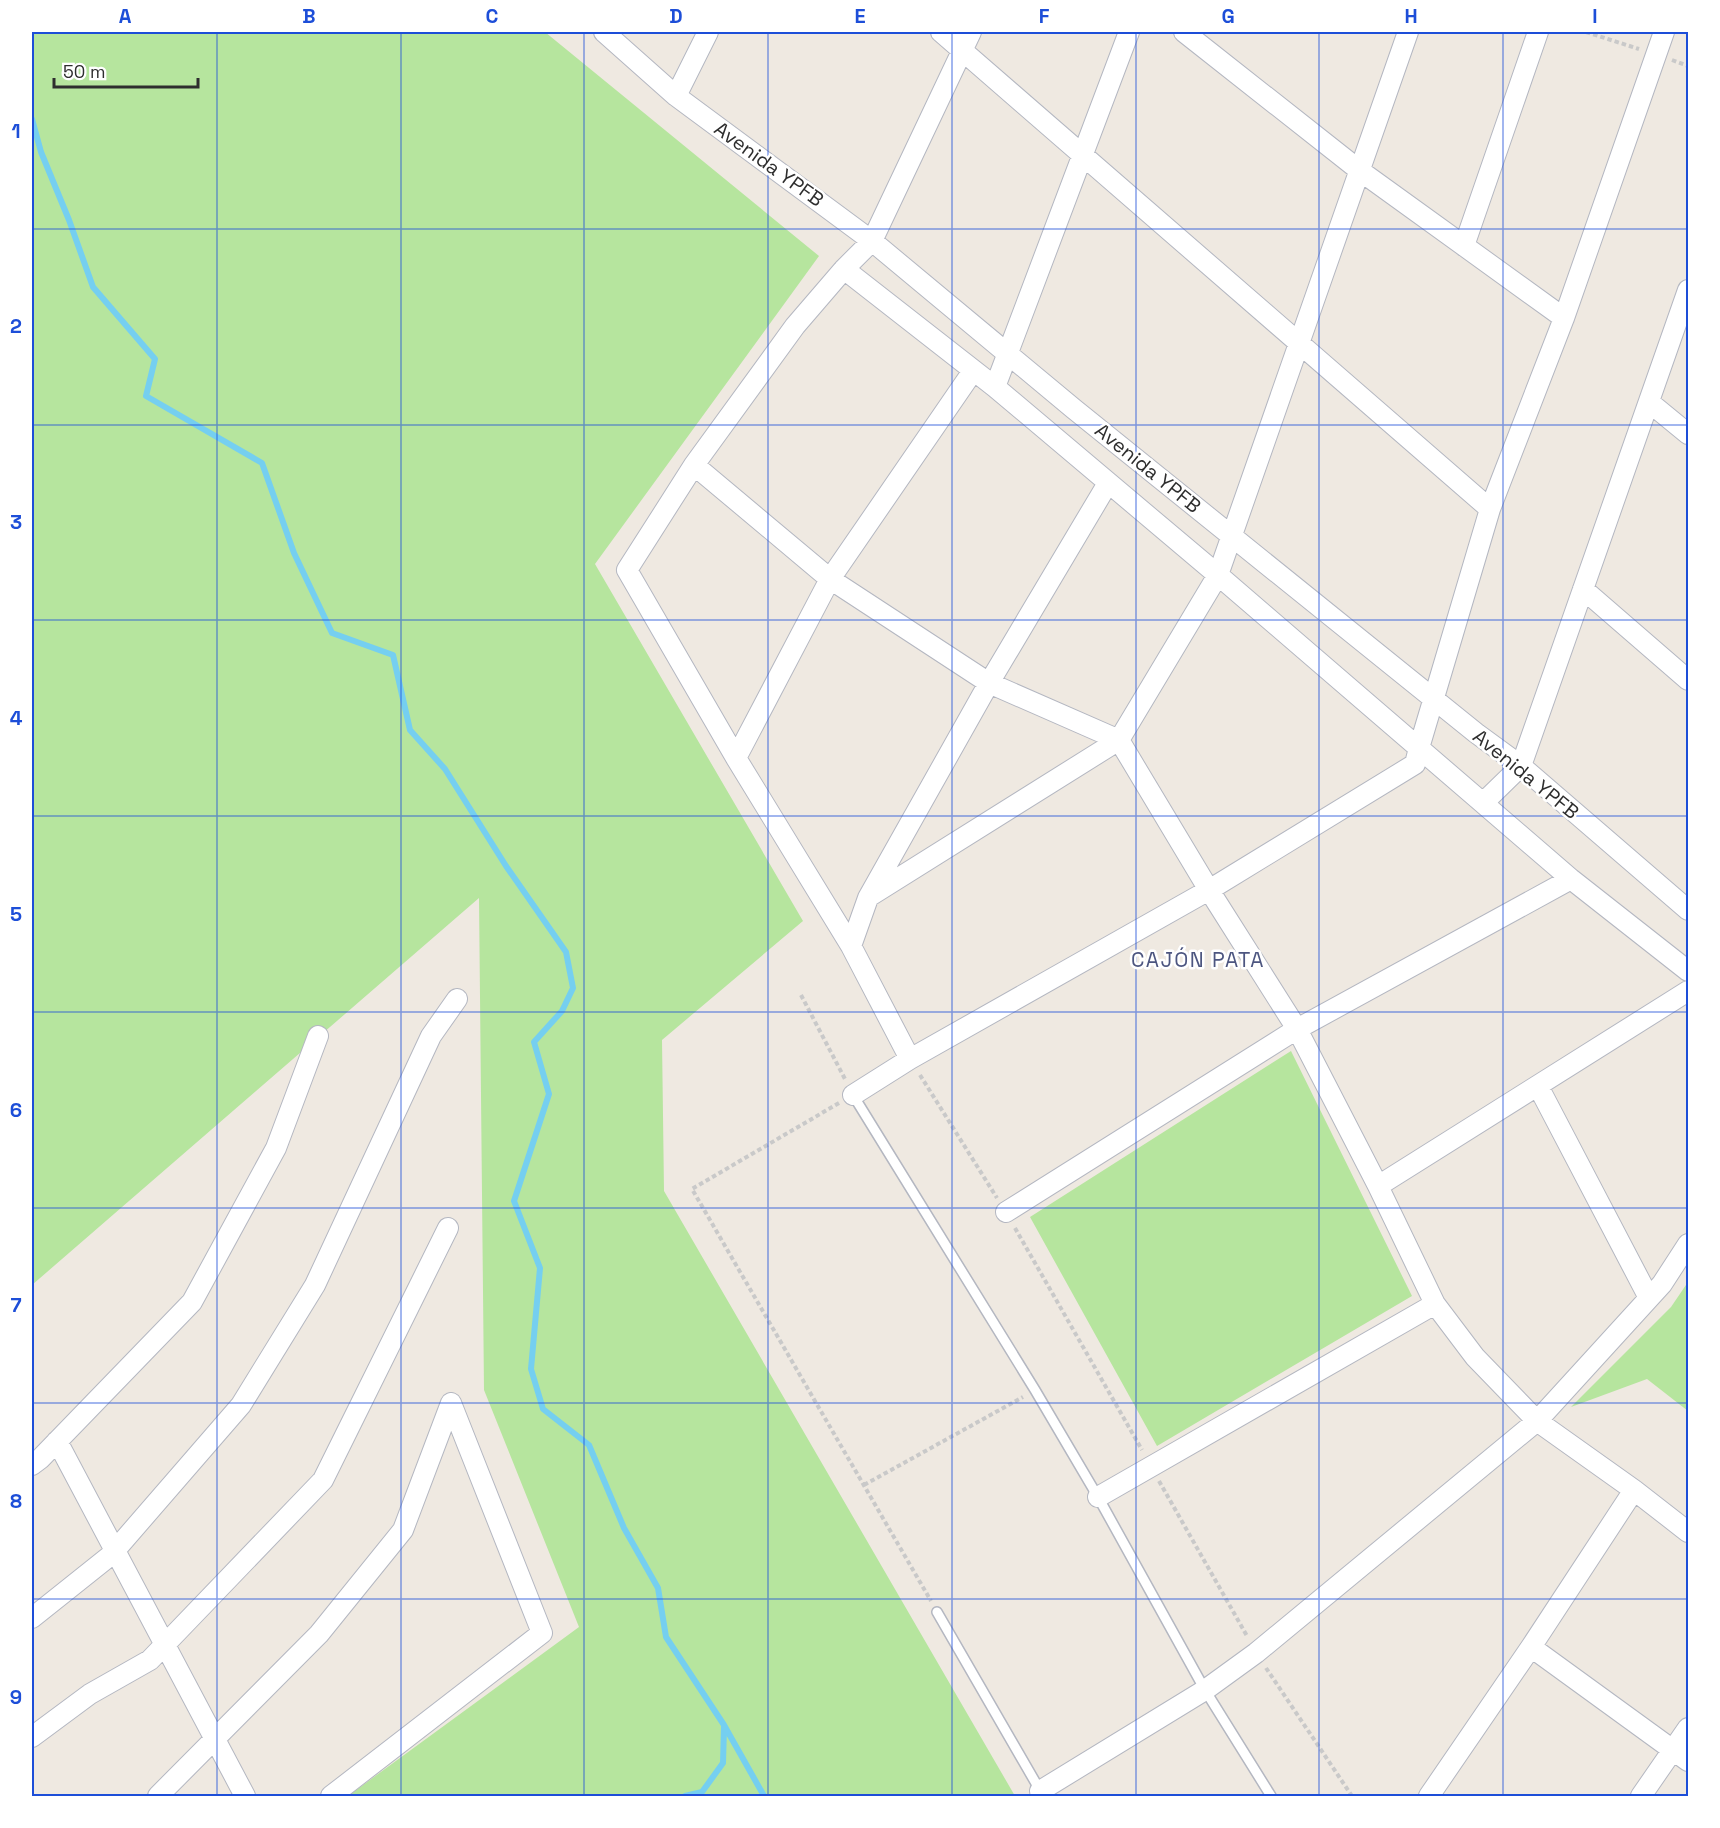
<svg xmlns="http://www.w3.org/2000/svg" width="1720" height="1828" viewBox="0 0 1720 1828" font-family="'Space Grotesk',sans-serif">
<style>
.grass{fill:#b6e59e}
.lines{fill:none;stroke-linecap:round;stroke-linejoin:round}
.stream{stroke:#75cff0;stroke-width:6}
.service-casing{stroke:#b4b7c1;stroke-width:12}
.minor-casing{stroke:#b4b7c1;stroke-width:22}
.path{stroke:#c9c9c9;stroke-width:4;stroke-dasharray:4.5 3;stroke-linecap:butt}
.service{stroke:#fff;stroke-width:9}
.minor{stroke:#fff;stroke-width:20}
.grid{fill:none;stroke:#1d4ed8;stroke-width:1.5;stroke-opacity:0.55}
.labels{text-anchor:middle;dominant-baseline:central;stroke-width:5;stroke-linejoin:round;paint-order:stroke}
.street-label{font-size:20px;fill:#2e2e2e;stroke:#fff}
.neighbourhood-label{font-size:21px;letter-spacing:1.5px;fill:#4d5680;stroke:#fff}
.neatline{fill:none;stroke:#1d4ed8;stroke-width:2}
.grid-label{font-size:20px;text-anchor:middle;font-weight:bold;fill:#1d4ed8}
</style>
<rect width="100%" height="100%" fill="#efe9e1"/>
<!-- grass -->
<path class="grass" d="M32,32H545L819,256L595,564L803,921L662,1040L664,1191L1015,1796H348L579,1627L484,1390L479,898L32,1285Z
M1291,1051L1412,1296L1157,1446L1030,1217Z
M1688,1282V1411L1647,1379L1571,1407L1671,1307Z"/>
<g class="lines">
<!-- stream -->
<path class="stream" d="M32,119L41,152L69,220L93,287L155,359L146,396L262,463L294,553L332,633L393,655L410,730L445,769L506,866L566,952L573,988L562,1011L534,1042L549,1094L514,1201L540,1268L531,1369L543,1409L589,1445L624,1528L658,1588L666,1637L724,1725L764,1796
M685,1796L702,1792L723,1763L724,1727"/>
<defs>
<path id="service" d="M853,1095L1035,1390L1098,1497L1205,1690L1271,1796
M937,1612L1041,1792"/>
<path id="minor" d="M604,32L676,96L872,241L1074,409L1476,733L1521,766L1688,910
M941,32L1490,509
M1184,32L1359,170L1564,318
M1408,32L1218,575L1119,740L1209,890L1297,1029L1378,1186L1435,1304L1475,1357L1537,1421L1634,1490L1688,1532
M676,96L708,32
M1464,246L1538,32
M844,269L995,387L1218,575L1571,879L1688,971
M995,387L1129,32
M1649,402L1688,434
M694,465L830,579L989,683L1119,740
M1583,589L1688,680
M736,758L830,579L973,371
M1483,803L1521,766L1688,290
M870,896L1119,740
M851,946L868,898L989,683L1108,483
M910,1059L851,946L736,758L627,570L694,465L795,326L844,269L872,241L971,32
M1538,1086L1649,1298
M853,1095L910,1059L1209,890L1415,764L1419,748L1490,509L1564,318L1664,32
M1378,1186L1688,991
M1006,1212L1297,1029L1571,879
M57,1441L245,1796
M32,1465L40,1459L192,1302L276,1148L318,1036
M1098,1497L1435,1304
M32,1618L111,1555L241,1405L315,1285L431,1036L457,999
M1531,1647L1688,1761
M32,1737L90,1694L150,1660L323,1480L448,1228
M1040,1791L1205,1690L1256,1653L1537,1421L1662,1284L1688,1244
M158,1796L319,1634L403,1530L451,1403
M331,1796L542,1633L451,1403
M1429,1796L1531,1647L1634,1490
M1641,1796L1688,1728"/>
</defs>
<!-- service casing -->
<use href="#service" class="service-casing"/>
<!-- minor casing -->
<use href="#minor" class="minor-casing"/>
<!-- path -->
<path class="path" d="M1586,32L1639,49
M1672,60L1688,66
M801,995L845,1079
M920,1075L997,1198
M839,1103L692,1189L931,1601
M1015,1228L1142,1450
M1159,1481L1247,1636
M864,1485L1023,1397
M1266,1668L1352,1796"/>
<!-- service -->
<use href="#service" class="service"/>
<!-- minor -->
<use href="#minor" class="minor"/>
</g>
<!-- grid -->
<path class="grid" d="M217,32V1796M401,32V1796M584,32V1796M768,32V1796M952,32V1796M1136,32V1796M1319,32V1796M1503,32V1796M32,229H1688M32,425H1688M32,620H1688M32,816H1688M32,1012H1688M32,1208H1688M32,1403H1688M32,1599H1688"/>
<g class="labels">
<!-- street labels -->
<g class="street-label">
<text transform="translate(769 164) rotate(36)">Avenida YPFB</text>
<text transform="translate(1148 468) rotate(39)">Avenida YPFB</text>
<text transform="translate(1526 774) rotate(39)">Avenida YPFB</text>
</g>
<!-- neighbourhood labels -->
<g class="neighbourhood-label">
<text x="1198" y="959">CAJÓN PATA</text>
</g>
</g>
<!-- border -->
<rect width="1720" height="1828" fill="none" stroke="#ffffff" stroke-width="66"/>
<!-- scale -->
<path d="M54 78v9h144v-9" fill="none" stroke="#2e2e2e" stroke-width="3"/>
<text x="63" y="78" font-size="18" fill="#2e2e2e" stroke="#ffffff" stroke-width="4.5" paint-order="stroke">50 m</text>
<rect x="33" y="33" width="1654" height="1762" class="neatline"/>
<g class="grid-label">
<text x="125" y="23">A</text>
<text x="309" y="23">B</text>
<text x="492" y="23">C</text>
<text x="676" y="23">D</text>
<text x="860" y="23">E</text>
<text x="1044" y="23">F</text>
<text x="1228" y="23">G</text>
<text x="1411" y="23">H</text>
<text x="1595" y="23">I</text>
<text x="16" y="138">1</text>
<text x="16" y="333">2</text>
<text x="16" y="529">3</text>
<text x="16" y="725">4</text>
<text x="16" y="921">5</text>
<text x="16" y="1117">6</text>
<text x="16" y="1312">7</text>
<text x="16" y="1508">8</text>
<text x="16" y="1704">9</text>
</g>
</svg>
